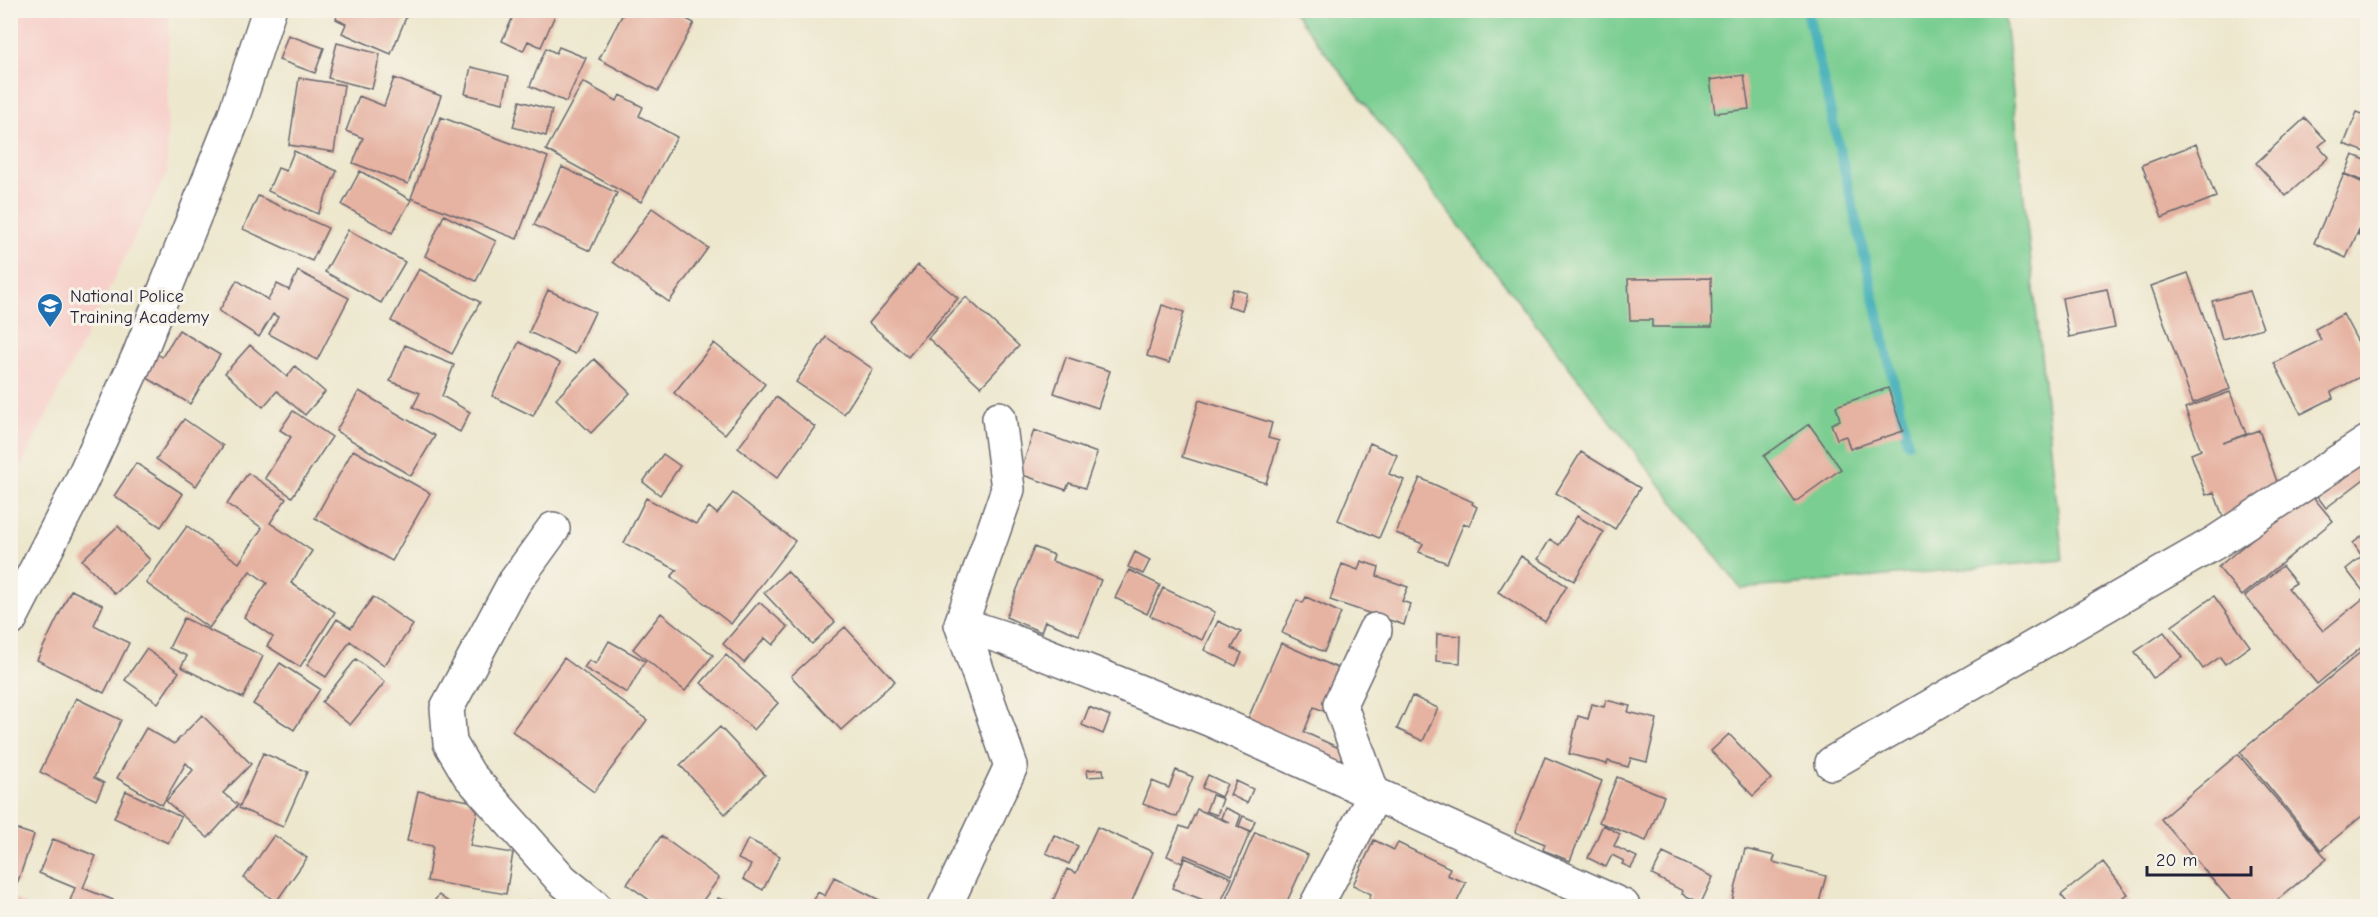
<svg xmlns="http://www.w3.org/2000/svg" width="2378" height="917" viewBox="0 0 2378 917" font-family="'Comic Neue',sans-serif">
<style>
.built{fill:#f7d0cb}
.green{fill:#7ace92;stroke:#4e7866;stroke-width:1.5}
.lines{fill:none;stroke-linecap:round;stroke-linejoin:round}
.stream{stroke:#3dadb7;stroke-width:10}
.building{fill:#e6b2a2}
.minor-casing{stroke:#69676e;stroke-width:36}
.minor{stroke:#fff;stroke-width:33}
.labels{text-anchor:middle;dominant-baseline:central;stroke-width:6;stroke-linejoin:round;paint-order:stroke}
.poi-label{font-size:18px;fill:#22223b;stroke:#f7f3e8;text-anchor:start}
</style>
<rect width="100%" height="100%" fill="#f7f3e8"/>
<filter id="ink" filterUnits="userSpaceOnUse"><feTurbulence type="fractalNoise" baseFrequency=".0167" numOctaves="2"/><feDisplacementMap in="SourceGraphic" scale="12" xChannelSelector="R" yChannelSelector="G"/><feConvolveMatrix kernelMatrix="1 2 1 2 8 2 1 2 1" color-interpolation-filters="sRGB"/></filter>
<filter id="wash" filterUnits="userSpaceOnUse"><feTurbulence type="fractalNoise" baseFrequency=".008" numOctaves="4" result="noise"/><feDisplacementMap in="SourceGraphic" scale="24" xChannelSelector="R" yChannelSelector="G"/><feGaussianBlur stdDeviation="1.35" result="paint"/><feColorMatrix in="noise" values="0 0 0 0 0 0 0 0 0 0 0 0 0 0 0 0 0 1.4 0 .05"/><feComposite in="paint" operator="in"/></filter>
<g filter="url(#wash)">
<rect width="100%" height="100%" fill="#ede7cd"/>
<!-- built -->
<path class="built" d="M11,10L169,11L167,172L11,487Z"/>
<!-- green -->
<path class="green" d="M1293,11H2004L2063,560L1741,589Z"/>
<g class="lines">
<!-- stream -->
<path class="stream" d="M1807,10L1908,443"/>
</g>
<g id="blocks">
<!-- building -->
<path class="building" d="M339,10H409L391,54L342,33L346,24L336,19Z
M516,10H550L556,13L541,47L528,41L523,51L502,41Z
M625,10H670L694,23L658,91L599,59Z
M288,35L324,48L315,73L279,60Z
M337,43L380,54L372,89L328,78Z
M559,47L586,58L566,102L530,86L546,48L556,53Z
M471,67L509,76L503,103L465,94Z
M1744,75L1749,109L1715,113L1710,80Z
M299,78L344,85L334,152L289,145Z
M394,78L441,96L408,184L353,163L363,138L346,131L359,96L384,106Z
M583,82L617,101L620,95L643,107L639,116L677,137L641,202L546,150Z
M520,101L552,110L546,136L513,127Z
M2357,112L2368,116V153L2344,144Z
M441,117L548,157L517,239L411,198Z
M2305,118L2326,140L2319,146L2329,157L2286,196L2256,163Z
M2196,144L2216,197L2162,218L2142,165Z
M294,151L337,171L318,214L268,191L278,168L286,171Z
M2353,155L2368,161V183L2345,174Z
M562,167L617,193L590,251L534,225Z
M360,171L411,200L392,233L342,205Z
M2344,174L2368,185V210L2346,258L2314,243Z
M258,196L328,228L312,261L243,229Z
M652,208L708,248L669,302L613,262Z
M444,215L496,241L476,281L425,256Z
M2368,220V241L2358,234Z
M348,230L405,262L381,303L325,272Z
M918,265L958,298L908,357L869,323Z
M419,269L480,302L452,354L391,321Z
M298,271L349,298L317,360L269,334L278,317L273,314L259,337L219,311L237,280L268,300L277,284L289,290Z
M2188,273L2230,389L2193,403L2151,286Z
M1711,278L1712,327H1652V320H1630L1628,279Z
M1233,289L1247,293L1242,310L1228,306Z
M2107,289L2115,328L2069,337L2062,298Z
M548,290L595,312L575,354L529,332Z
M2250,291L2263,328L2222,339L2212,301Z
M966,297L1019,346L981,387L928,338Z
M1162,305L1184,312L1169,363L1147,356Z
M2343,314L2368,361V373L2331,392L2333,398L2301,414L2274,363L2321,340L2315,329Z
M179,330L220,355L190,404L139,373L153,351L162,357Z
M826,337L873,369L844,414L796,382Z
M519,342L560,363L533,416L492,396Z
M714,343L765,384L725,434L674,393Z
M250,345L287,377L295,366L325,392L305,415L277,391L263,407L225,373Z
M405,345L454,365L442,396L470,412L460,432L413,407L420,393L390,381Z
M1066,357L1110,371L1098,408L1054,393Z
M594,359L630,393L591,433L556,399Z
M1888,388L1903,431L1850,449L1846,436L1837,439L1831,424L1840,420L1836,406Z
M359,391L435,436L411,476L336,431Z
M2230,392L2246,434L2223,443L2259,430L2282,496L2223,517L2214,492L2206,495L2191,454L2201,450L2185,408Z
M776,397L815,427L777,478L738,448Z
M1199,400L1272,423L1268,438L1279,441L1266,483L1182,457Z
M293,411L332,437L292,497L265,478L291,437L280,430Z
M184,419L223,446L196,486L156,459Z
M1809,424L1841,469L1795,502L1764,456Z
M1034,430L1097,453L1085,488L1069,483L1066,490L1020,474Z
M1370,443L1397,455L1389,474L1404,480L1379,538L1338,520Z
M353,450L430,493L392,561L315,518Z
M1581,452L1640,488L1615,529L1556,493Z
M663,454L680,466L660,495L643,482Z
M2359,457L2368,468V476L2326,508L2314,492Z
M136,463L183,494L161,527L114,496Z
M248,473L286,499L270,523L312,551L291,583L335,612L300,667L267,646L273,637L244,617L267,583L250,571L209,628L146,583L187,526L239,563L262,528L227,504Z
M1420,478L1473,502L1472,504L1477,507L1469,526L1464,523L1447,563L1419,552L1423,544L1396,533Z
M2309,492L2333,521L2242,596L2218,567Z
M733,493L795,541L731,624L671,577L677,570L624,543L646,498L696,524L709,507L717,514Z
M1577,516L1604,532L1574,581L1538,559L1550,539L1559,545Z
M118,526L150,560L115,594L82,560Z
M2368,532V587L2363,591L2346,569L2362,556L2353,543Z
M1034,547L1054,555L1052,561L1101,580L1079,635L1045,621L1041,632L1006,617Z
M1135,552L1150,560L1143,574L1128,567Z
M1521,556L1567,586L1545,622L1498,592Z
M1361,561L1379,567L1377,576L1408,587L1402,601L1410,604L1404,625L1330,600L1342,564L1358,570Z
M2282,566L2296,583L2288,588L2323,631L2365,597L2368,600V642L2317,684L2245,596Z
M1129,570L1160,585L1147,614L1115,598Z
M787,571L835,622L812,644L764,593Z
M1163,588L1215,612L1202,640L1150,616Z
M71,590L103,605L94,625L129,643L104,693L37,660Z
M2214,596L2250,646L2225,664L2220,657L2203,669L2172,626Z
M373,597L413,625L384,666L350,641L326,677L307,665L337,619L351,628Z
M1306,597L1341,613L1324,652L1282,633L1297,600L1303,603Z
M759,602L788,627L773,645L765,638L744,663L723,644Z
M661,613L713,655L685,691L633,649Z
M184,618L263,656L243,698L181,667L187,656L169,648Z
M1218,621L1241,632L1232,648L1242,653L1236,666L1204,650Z
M845,627L895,681L841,730L791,676Z
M2164,632L2183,657L2153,678L2135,652Z
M1437,634L1461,636L1460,663L1436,661Z
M609,641L645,661L627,693L584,668L589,660L596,664Z
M1281,643L1342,670L1324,711L1314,707L1304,732L1352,754L1343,776L1246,723Z
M2368,646V811L2321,850L2240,752Z
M146,649L179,672L158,703L125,680Z
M726,655L778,703L754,730L701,683Z
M564,658L647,720L594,792L512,731Z
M356,659L385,682L350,725L322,702Z
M280,663L320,689L294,730L253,704Z
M1412,696L1438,708L1423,741L1397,729Z
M76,698L121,720L94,778L104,783L96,800L40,772Z
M1606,700L1630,706L1628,712L1657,719L1647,762L1631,758L1628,767L1608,761L1607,764L1569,754L1578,716L1588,719L1592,704L1604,707Z
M1089,707L1110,716L1103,734L1082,725Z
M202,715L251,764L223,793L238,805L208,838L166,801L193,770L186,763L162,805L117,778L146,728L174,744Z
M720,727L765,775L725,814L680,765Z
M1729,734L1771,779L1753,796L1711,751Z
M263,753L307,772L283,827L239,808Z
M2238,754L2327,859L2270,906H2235L2161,819Z
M1545,757L1602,781L1570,861L1543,850L1545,844L1515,832Z
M1103,769L1104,776L1088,777L1087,770Z
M1176,770L1193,777L1177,817L1143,804L1152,781L1169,788Z
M1208,775L1227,784L1221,797L1202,788Z
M1617,777L1664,796L1646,841L1599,822Z
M1236,781L1253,789L1247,803L1230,795Z
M126,791L181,817L168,843L114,818Z
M418,791L479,803L470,846L513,853L506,894L427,881L433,846L407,841Z
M1212,795L1223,799L1217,815L1206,811Z
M1225,808L1241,815L1237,826L1250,832L1232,875L1185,855L1182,863L1167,856L1180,826L1188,829L1197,809L1230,823L1221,818Z
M1243,816L1255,821L1251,831L1239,826Z
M1603,825L1620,834L1614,846L1637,857L1631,868L1622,864L1624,861L1612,855L1606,867L1588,858Z
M10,827L34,835L17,884L10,882Z
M1097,827L1153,852L1132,901L1140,904L1139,906H1059L1052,903L1067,869L1076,873Z
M1255,832L1308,855L1285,906H1223Z
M274,835L307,858L276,902L244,878Z
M1054,835L1078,846L1069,864L1046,853Z
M661,836L719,878L699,906H658L627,884Z
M53,839L96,856L83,888L113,900L110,906H68L75,888L39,873Z
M748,839L780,856L763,890L743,879L751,865L738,859Z
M1374,840L1394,850L1398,843L1450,868L1447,875L1466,883L1455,906H1373L1367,904L1371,894L1353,885Z
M1745,849L1775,856L1773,862L1826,876L1818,906H1731Z
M1663,853L1713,877L1701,903L1682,894L1683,891L1652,875Z
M1185,858L1232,878L1219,906L1172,888Z
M2103,862L2128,894L2123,897L2130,906H2070L2061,895Z
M834,877L891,906H811L818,892L825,896Z
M439,895L454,906H430Z
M10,897L28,906H10Z
M718,898L741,906H715Z
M528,900L538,906H524Z"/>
</g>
</g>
<g filter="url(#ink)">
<use href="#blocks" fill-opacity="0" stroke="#69676e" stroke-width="1.5"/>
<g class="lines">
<defs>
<path id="minor" d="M553,529L514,583L447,708L450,743L469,775L562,880L594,906
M10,620L80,484L139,355L234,117L269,10
M961,624L1004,638L1211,720L1623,906
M1832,763L2216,542L2368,442
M945,906L1011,766L961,624L1008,489L999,418
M1316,906L1374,796L1340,704L1375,630"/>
</defs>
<!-- minor casing -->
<use href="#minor" class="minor-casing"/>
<!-- minor -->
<use href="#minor" class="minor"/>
</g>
</g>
<!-- icons -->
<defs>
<symbol id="school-pin" viewBox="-11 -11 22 30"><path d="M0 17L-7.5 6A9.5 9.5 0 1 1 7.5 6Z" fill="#1f6fb2" stroke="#f7f3e8"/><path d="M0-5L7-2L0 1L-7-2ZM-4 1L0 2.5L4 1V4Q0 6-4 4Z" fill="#fff"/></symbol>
</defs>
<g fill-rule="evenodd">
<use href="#school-pin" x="35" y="291" width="30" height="40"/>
</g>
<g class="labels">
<!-- poi labels -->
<g class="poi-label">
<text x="70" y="296">National Police<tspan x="70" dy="21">Training Academy</tspan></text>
</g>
</g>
<!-- margin -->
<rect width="2378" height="917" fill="none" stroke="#f7f3e8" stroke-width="36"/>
<!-- scale -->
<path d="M2147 866v9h104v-9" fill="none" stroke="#22223b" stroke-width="3"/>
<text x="2156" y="866" font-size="18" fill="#22223b" stroke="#f7f3e8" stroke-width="4.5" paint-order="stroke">20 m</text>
</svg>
